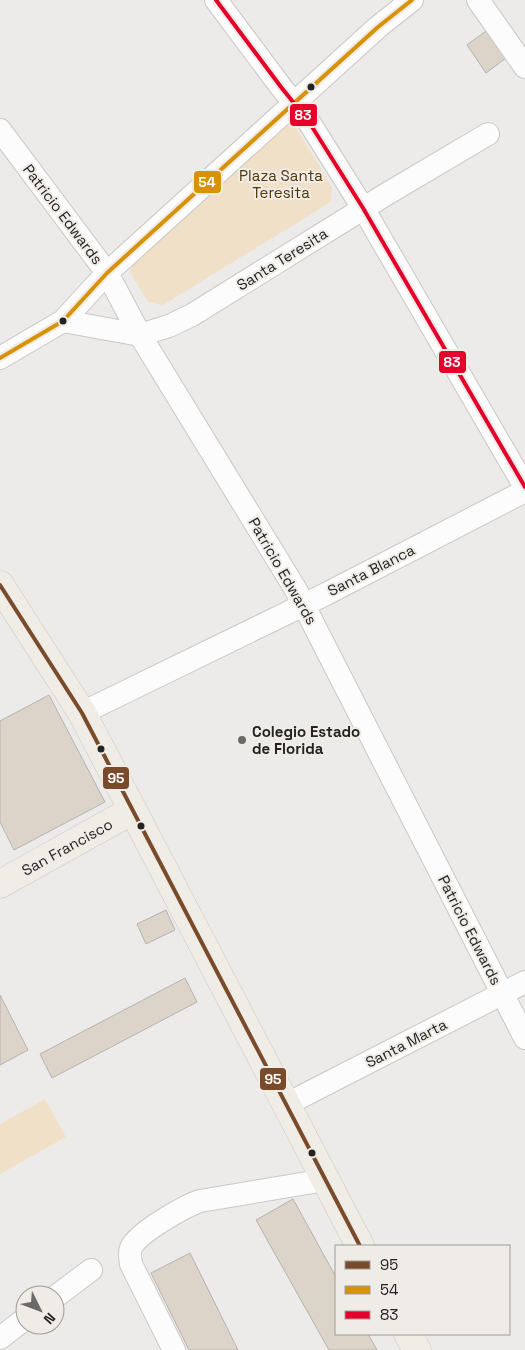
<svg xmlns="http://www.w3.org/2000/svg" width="525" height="1350" viewBox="0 0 525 1350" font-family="'Space Grotesk',sans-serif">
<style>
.green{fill:#f1e0c8}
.building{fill:#ddd4c9;stroke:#b4b2b1}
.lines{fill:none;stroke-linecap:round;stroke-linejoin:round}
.minor-casing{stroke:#c9c8c6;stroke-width:24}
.major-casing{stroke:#c9c8c7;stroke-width:29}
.minor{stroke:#fcfcfc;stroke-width:22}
.major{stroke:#f0ece6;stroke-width:28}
.bus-1-casing{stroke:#efece7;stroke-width:8}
.bus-2-casing{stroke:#efece7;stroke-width:8}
.bus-3-casing{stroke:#efece7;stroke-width:8}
.bus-1{stroke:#7a4b2a;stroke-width:4}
.bus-2{stroke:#d79205;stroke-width:4}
.bus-3{stroke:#e4002b;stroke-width:4}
.bus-dot{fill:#242322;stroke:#efece7;stroke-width:2}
.poi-dot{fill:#6a6968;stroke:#efece7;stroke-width:2}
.labels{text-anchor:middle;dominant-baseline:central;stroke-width:4;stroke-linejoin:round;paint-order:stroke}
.park-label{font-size:15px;fill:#513608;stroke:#efece7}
.street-label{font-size:15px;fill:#242322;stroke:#efece7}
.poi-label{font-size:15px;font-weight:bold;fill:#242322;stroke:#efece7;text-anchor:start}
.line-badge{stroke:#efece7;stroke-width:2}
.badge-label{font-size:14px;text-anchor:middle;font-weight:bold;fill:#fff}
</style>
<rect width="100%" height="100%" fill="#edebe9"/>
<!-- green -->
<path class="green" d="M285,123L295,126L332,187L331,202L163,305L148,302L130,272L137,257Z
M45,1099L66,1137L0,1174V1124Z"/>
<!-- building -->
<path class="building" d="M486,31L506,58L486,73L467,45Z
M49,695L105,802L14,850L0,822V721Z
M166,910L175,930L146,944L137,924Z
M185,978L197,1002L52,1078L40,1054Z
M0,995L28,1050L0,1065Z
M293,1199L336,1277V1334H368L377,1350H329L256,1220Z
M190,1253L238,1350H189L151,1273Z"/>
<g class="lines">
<defs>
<path id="minor" d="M216,0L281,87L309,122L363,208L525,487
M478,0L525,67
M0,130L107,273L140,335L296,590L525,1038
M63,321L140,335L169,326L192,315L385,195L488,134
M0,358L63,321L107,273L378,27L412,0
M82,713L326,594L525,491
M287,1104L525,982
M55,1297L91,1270
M0,1338L25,1319
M174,1350L131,1264C130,1258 129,1253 131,1248C137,1233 185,1206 200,1201L325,1180"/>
<path id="major" d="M0,585L82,713L360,1246
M0,884L133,810
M408,1334L417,1350"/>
</defs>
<!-- minor casing -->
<use href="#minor" class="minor-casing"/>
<!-- major casing -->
<use href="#major" class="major-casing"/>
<!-- minor -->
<use href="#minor" class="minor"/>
<!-- major -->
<use href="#major" class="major"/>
<defs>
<path id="bus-1" d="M0,585L82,713L360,1246"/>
<path id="bus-2" d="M0,358L63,321L107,273L378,27L412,0"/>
<path id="bus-3" d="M216,0L281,87L309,122L363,208L525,487"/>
</defs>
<!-- bus-1 casing -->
<use href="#bus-1" class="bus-1-casing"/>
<!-- bus-2 casing -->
<use href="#bus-2" class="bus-2-casing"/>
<!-- bus-3 casing -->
<use href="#bus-3" class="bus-3-casing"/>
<!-- bus-1 -->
<use href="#bus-1" class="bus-1"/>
<!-- bus-2 -->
<use href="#bus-2" class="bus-2"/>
<!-- bus-3 -->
<use href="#bus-3" class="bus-3"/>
</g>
<!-- markers -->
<g class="bus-dot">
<circle cx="311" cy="87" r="4.5"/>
<circle cx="63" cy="321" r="4.5"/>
<circle cx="101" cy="749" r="4.5"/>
<circle cx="141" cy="826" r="4.5"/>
<circle cx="312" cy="1153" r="4.5"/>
</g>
<circle class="poi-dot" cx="242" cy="740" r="5"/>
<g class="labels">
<!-- park labels -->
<g class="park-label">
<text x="281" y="175">Plaza Santa<tspan x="281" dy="17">Teresita</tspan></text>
</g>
<!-- street labels -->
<g class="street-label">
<text transform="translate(63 214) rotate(53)">Patricio Edwards</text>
<text transform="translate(282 259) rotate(-32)">Santa Teresita</text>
<text transform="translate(371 570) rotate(-27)">Santa Blanca</text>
<text transform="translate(283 571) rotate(60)">Patricio Edwards</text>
<text transform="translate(67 847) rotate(-29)">San Francisco</text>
<text transform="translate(470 930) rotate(63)">Patricio Edwards</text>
<text transform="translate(406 1043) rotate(-27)">Santa Marta</text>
</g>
<!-- poi labels -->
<g class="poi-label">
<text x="252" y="731">Colegio Estado<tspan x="252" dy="17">de Florida</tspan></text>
</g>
</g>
<g class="line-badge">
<rect x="289" y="103" width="29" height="24" rx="5" fill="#e4002b"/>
<rect x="193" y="170" width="29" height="24" rx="5" fill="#d79205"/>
<rect x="438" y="350" width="29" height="24" rx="5" fill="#e4002b"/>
<rect x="102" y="766" width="28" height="24" rx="5" fill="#7a4b2a"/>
<rect x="259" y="1067" width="28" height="24" rx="5" fill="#7a4b2a"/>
</g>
<g class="badge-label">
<text x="303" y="120">83</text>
<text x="207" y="187">54</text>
<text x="452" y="367">83</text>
<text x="116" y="783">95</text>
<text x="273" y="1084">95</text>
</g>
<!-- legend -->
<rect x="335" y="1245" width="175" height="90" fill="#efece7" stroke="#9e9c98"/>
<rect x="345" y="1261" width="25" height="8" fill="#7a4b2a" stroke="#9e9c98"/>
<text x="380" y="1270" font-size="15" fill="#242322">95</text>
<rect x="345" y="1286" width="25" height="8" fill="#d79205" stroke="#9e9c98"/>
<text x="380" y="1295" font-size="15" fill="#242322">54</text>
<rect x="345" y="1311" width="25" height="8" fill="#e4002b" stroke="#9e9c98"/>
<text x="380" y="1320" font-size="15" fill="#242322">83</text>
<!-- north arrow -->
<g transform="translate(40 1310) rotate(132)"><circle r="24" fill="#efece7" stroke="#9e9c98"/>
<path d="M0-4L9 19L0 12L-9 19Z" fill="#6a6968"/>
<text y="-8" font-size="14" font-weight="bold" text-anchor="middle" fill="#242322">N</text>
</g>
</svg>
